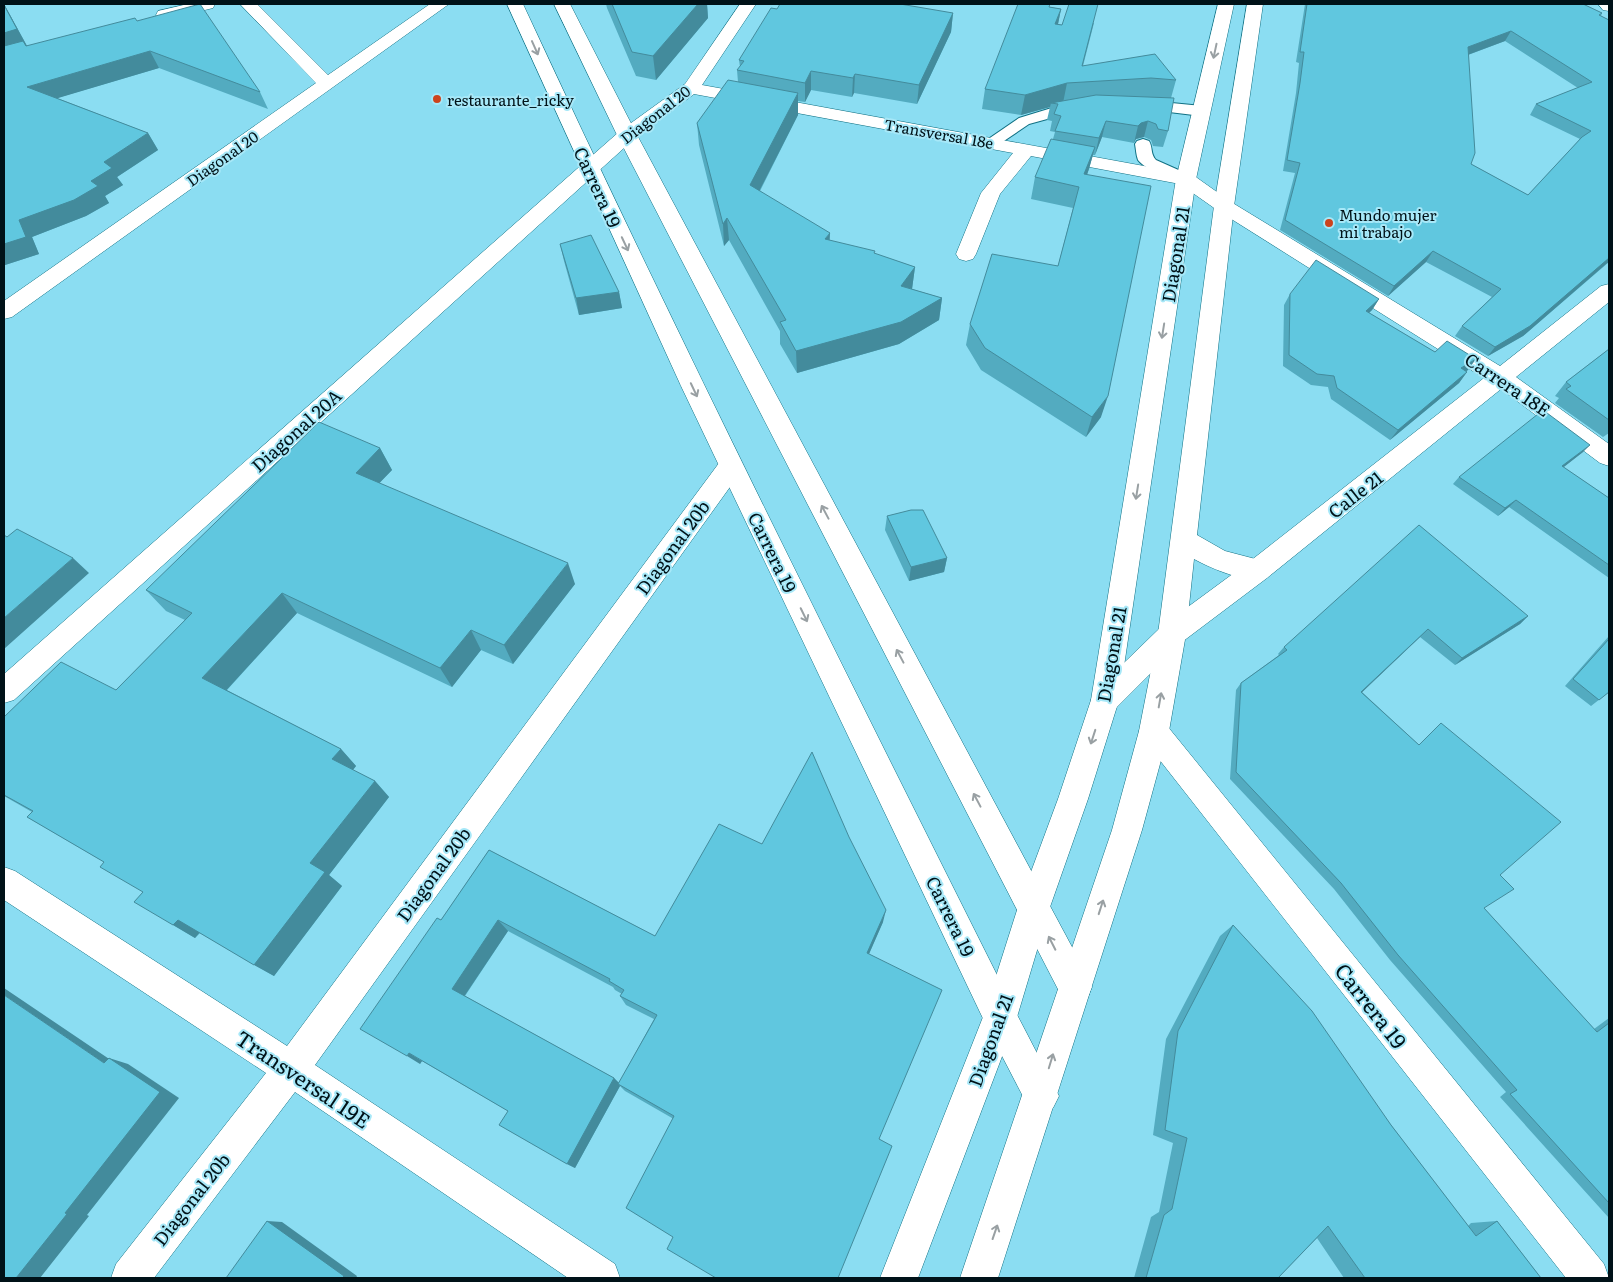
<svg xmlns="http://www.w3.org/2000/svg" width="1613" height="1282" viewBox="0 0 1613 1282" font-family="Literata,serif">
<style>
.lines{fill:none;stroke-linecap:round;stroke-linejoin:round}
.service-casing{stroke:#117184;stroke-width:2}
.minor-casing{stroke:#117184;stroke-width:1}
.tertiary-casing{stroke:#117184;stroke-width:1}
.primary-casing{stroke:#117184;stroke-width:1}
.trunk-casing{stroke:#117184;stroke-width:1}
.service{fill:#fff;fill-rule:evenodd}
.minor{fill:#fff;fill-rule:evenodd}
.tertiary{fill:#fff;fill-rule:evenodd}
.primary{fill:#fff;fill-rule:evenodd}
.trunk{fill:#fff;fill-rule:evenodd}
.wall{fill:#53abc0;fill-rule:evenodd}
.shaded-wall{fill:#438b9c}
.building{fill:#60c7df;stroke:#438b9c;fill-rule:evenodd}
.oneway{stroke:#99a0a3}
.poi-dot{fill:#cc431d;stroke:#a7e8f8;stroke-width:2}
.labels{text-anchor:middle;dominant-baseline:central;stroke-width:4;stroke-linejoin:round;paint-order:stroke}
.far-poi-label{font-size:15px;fill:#001218;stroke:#a7e8f8;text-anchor:start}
.far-street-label{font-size:15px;fill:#001218;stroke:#a7e8f8}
.street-label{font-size:18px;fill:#001218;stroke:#a7e8f8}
.near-street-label{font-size:21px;fill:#001218;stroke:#a7e8f8}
</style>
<rect width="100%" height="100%" fill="#8bddf2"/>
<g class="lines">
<defs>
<path id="service" d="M1141,100L1202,106L1207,108L1210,111L1207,114L1202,116L1136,108L1133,105L1136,102Z
M1068,103L1082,105L1085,108L1082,111L1069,113L1029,124L998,145H986L984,142L1019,118Z
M1143,139L1149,141C1153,147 1150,154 1156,160L1192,176L1194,179L1192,182C1181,185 1144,169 1138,160C1136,155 1136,149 1135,144L1137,141Z"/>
<path id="minor" d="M188,4H215L213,8L164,20L158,19L156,15L158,11Z
M240,4H257L328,75L430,4H449L12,317L4,319V301L316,83Z
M740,4H756L702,85L1193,175L1231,202L1500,366L1601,286L1609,284V302L1516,377L1609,444V466L1600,463L1501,389L1267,578L1182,642L1115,709L1105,713L1095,709L1091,700L1095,691L1162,626L1249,562L1484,378L1217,210L1180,184L1031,156L1000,194L976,254L973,259L966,261L959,259L956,254L981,193L1013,153L694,94L634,139L14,700L4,703V674L620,131L685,84Z
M731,457L740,459L743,466L740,473L315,1065L615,1264L620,1278H568L295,1092L154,1278H111L116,1264L266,1073L4,900V867L15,871L287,1046L722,459Z
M1154,718L1164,722L1604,1264L1609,1278H1566L1144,740L1139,731L1144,722Z"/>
<path id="tertiary" d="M507,4H523C679,341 846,673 1012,1005L1053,1084L1059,1096L1053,1108L1041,1114L1029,1108L988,1029L681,386Z
M554,4H570L637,135L1087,975L1092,987L1087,999L1075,1004L1063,999L617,135Z"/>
<path id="primary" d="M1598,4H1609V11L1603,10Z"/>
<path id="trunk" d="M1218,4H1234L1196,179L1119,700L1088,799L1050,907L1017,1017L918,1278H880L983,1017L1018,907L1058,799L1091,700L1176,179Z
M1247,4H1263L1234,206L1197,535L1225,551L1267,562L1271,570L1267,578C1248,584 1212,569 1194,559L1186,634L1169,731L1142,830L998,1278H960L1112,830L1139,731L1158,634L1214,206Z"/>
</defs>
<!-- service casing -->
<use href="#service" class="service-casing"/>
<!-- minor casing -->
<use href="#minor" class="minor-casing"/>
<!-- tertiary casing -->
<use href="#tertiary" class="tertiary-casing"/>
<!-- primary casing -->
<use href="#primary" class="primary-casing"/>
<!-- trunk casing -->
<use href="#trunk" class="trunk-casing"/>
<!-- service -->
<use href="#service" class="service"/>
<!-- minor -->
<use href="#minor" class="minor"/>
<!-- tertiary -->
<use href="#tertiary" class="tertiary"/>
<!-- primary -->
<use href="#primary" class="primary"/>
<!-- trunk -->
<use href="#trunk" class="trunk"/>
</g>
<!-- wall -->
<path class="wall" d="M4,4H5H4L27,46L137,21L260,92L268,109L159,68L57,98L148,133L158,150L117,177L123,185L105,196L109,203L86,216L32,237L39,254L5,265L4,263Z
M606,4H707L708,18L656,80L636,76L607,8Z
M1305,4H1583L1602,13L1601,16L1609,20V262L1523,336L1488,356L1455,336L1462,326L1492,297L1426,262L1388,296L1280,230L1295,173L1283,171L1296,93L1299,63L1296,62ZM1505,41L1578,88L1536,104L1530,115L1580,139L1528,195L1471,164L1468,55Z
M1050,7L1061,9L1058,24L1062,25L1094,23L1083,66L1176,80L1171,98L1168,131L1163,147L1153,146L1151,140L1144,137L1136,139L1134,143L1102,137L1095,155H1093L1087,175L1101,417L1086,437L981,370L966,345L970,324L1058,266L1073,208L1031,199L1035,177L1053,139L1055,132L1050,131L1052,121L1047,120L1050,107L1021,115L982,109L985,89Z
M777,9L953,13L951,32L917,104L854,93L852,97L811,90L805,102L798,101V115L760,191L829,240L875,254L915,267L912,289L942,298L939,320L899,344L797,373L780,344V331L729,240L724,246L699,145L697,123L738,82L737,70L740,67L739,60Z
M560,244L619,292L622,308L579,315L564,261Z
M1290,294L1379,299L1372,310L1369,313L1435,352L1468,370L1466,371L1467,372L1459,383L1390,440L1331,399L1328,387L1311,385L1283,366L1284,305Z
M1609,349V433L1603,437L1555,403L1559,398L1555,396L1566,382Z
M380,448L392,470L379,483L575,584L513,664L481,650L452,687L297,613L227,690L341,749L356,766L353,770L375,781L389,797L329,875L342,886L274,976L200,933L195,938L173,925L143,892L104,862L27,817L32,812L4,796V717L116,690L185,620L166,611L146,590Z
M1583,452L1563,467L1609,498V578L1509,507L1498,516L1453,484L1459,477Z
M887,516L947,558L944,572L909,581L885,530Z
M1528,616L1520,624L1455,665L1420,637L1362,692L1419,745L1441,723L1500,875L1484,908L1594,1029L1609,1018V1218L1500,1097L1506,1092L1390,960L1334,889L1230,779L1236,690L1241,683L1279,655L1278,654L1284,647Z
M1609,636V692L1591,706L1565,686Z
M489,850L655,936L883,922L869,954L673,1237L672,1118L625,1091L620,1086L575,1168L567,1164L508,1111L422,1061L420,1064L441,920ZM508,931L613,987L615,990L622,994L620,996L626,1005L654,1019L619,1083L614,1078L465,996Z
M1233,925L1391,1125L1468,1226L1471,1223L1497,1221L1541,1278H1344L1317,1238L1278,1278H1134L1151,1217L1159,1212L1173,1143L1153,1135L1166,1039L1220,936Z"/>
<!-- shaded-wall -->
<path class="shaded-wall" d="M4,4H5H4L27,46L4,53Z
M698,4H707L708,18L656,80L653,56Z
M1061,9L1057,29L1055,24Z
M953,13L951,32L917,104L919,85Z
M1511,31L1505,41L1462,57L1468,47Z
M150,51L159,68L38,104L27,87Z
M811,71V90L805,102V83Z
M855,74L854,93L852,97L853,78Z
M1067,83L1063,103H1051L1050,107L1021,115L1025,95Z
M798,93V115L751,207L750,185Z
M1106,121L1102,137L1095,155L1099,138Z
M1148,121L1144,137L1136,139L1134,143L1138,126L1141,123Z
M148,133L158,150L117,177L123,185L105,196L109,203L86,216L32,237L39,254L5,265L4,263V244L19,220L104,162Z
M1095,147L1089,169L1079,196L1084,174Z
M727,218L729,240L724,246L723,224Z
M830,233L829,256L825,239Z
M1433,251L1426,262L1388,296L1394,286Z
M1609,258V262L1606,264L1523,336L1488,356L1495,347Z
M915,267L912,289L901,286Z
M619,292L622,308L579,315L576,298Z
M942,298L939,320L899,344L797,373L796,351Z
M1379,299L1372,310L1359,322L1366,311Z
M1476,359L1468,370L1453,379L1461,368Z
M1467,372L1459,383L1390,440L1398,430Z
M1108,396L1101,417L1086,437L1092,417Z
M1590,445L1583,452L1555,474L1562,466Z
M380,448L392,470L368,495L356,473Z
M1516,500L1509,507L1498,516L1505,508Z
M73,558L89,573L4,649V618Z
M947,558L944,572L909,581L911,567Z
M568,563L575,584L513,664L504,645Z
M282,593L297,613L221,696L202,678Z
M1528,616L1520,624L1455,665L1462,658Z
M1428,629L1420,637L1355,699L1361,692Z
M471,630L481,650L452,687L440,668Z
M341,749L356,766L348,776L332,759Z
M375,781L389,797L329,875L342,886L274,976L254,965L310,863Z
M886,910L883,922L865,963L867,953Z
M178,920L200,932L195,938L173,925Z
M498,920L508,931L463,998L452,989Z
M4,988L124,1069L104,1063L4,995Z
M409,1053L422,1061L420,1064L407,1056Z
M109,1058L128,1064L179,1098L87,1215L89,1216L40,1278H16L65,1213Z
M614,1078L621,1085L618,1084L620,1086L575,1168L567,1164Z
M267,1221L282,1222L357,1276L356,1278H342Z"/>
<!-- building -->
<path class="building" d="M200,4L260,92L150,51L27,87L148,133L104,162L112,168L91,181L98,186L74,200L19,220L26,237L4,244V46L23,41L26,46L135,18L137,21Z
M612,4H698L653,56L632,52Z
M780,4H900L953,13L919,85L855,74L853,78L811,71L805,83L737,70L744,61L739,60L771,8L777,9Z
M1018,4H1050L1049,7L1061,9L1055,24L1062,25L1069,4H1098L1082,66L1155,54L1176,80L1151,78L1067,83L1025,95L985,89Z
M1307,4H1583L1602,13L1599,15L1609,20V258L1530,326L1495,347L1462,326L1501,289L1433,251L1394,286L1285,220L1300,163L1287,160L1300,83L1304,52H1300ZM1511,31L1592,82L1536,104L1591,131L1582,137L1528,195L1471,164L1475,153L1468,47Z
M4,5L17,29L4,33Z
M728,80L798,93L750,185L830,233L825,239L875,251L874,253L915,267L901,286L942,298L901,322L796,351L780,322L786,320L727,218L723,224L697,123Z
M1096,95L1174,98L1168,131L1158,129L1156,124L1148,121L1141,123L1138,126L1106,121L1099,138L1055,131L1061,116L1054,114L1058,104L1051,103Z
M1051,139L1095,147L1084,174L1151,186L1108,396L1092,417L985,348L970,324L992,254L1058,266L1079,187L1035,177Z
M591,235L619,292L576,298L560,244Z
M1316,260L1379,299L1366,311L1435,352L1447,341L1476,359L1461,368L1467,372L1398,430L1337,388L1334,376L1317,374L1289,355L1290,294Z
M1609,349V420L1566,389L1571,386L1566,382Z
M1543,410L1590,445L1562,466L1609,498V565L1516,500L1505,508L1459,477Z
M319,422L380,448L356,473L568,563L504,645L471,630L440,668L282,593L202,678L341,749L332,759L375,781L310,863L325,872L254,965L178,920L173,925L134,902L143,892L100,867L104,862L27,817L33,811L4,795V717L61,662L116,690L192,613L146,590Z
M911,510H923L947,558L911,567L887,516Z
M1419,525L1528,616L1462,658L1428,629L1361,692L1419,745L1441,723L1561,822L1500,875L1514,889L1484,908L1597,1032L1609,1023V1203L1510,1094L1517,1090L1398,955L1341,883L1236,772L1241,683L1287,650L1284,647Z
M17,529L73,558L4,618V535L7,537Z
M1609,639V692L1599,700L1573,679Z
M812,752L849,837L886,910L867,953L942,990L879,1139L892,1146L838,1278H716L667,1249L673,1237L626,1208L674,1116L618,1084L657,1015L620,996L624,990L609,981L610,979L498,920L452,989L614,1078L567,1164L499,1125L508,1111L409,1053L407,1056L360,1029L437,918L441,920L489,850L655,936L719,824L762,844Z
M1233,925L1312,1011L1391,1125L1476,1236L1497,1221L1541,1278H1365L1328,1226L1278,1278H1146L1164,1215L1172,1209L1187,1138L1165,1130L1178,1031Z
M4,995L104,1063L109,1058L160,1092L65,1213L67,1214L16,1278H4Z
M267,1221L344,1276L342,1278H226Z"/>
<!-- one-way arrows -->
<defs><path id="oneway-shaft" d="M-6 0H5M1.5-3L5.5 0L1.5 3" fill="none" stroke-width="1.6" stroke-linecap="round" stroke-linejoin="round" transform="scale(1.25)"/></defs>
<g class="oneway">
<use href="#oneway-shaft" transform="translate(535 48) rotate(66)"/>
<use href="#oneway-shaft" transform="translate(1215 51) rotate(102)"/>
<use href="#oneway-shaft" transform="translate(625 244) rotate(65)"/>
<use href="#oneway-shaft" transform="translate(1163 331) rotate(99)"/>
<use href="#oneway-shaft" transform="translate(694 390) rotate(65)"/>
<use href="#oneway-shaft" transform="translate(1137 492) rotate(99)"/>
<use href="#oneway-shaft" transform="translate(825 512) rotate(-118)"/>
<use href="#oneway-shaft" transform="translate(804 615) rotate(64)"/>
<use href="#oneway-shaft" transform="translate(900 656) rotate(-118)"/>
<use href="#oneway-shaft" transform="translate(1160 700) rotate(-80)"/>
<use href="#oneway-shaft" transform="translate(1093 737) rotate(108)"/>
<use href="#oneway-shaft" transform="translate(977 800) rotate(-118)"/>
<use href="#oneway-shaft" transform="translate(1101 907) rotate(-72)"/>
<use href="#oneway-shaft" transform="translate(1052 943) rotate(-117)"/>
<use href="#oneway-shaft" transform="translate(1051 1061) rotate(-73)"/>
<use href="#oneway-shaft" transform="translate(995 1232) rotate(-71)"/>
</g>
<!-- markers -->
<g class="poi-dot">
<circle cx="437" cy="99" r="5"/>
<circle cx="1329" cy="223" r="5"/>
</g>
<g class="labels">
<!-- far-poi labels -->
<g class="far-poi-label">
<text x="447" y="99">restaurante_ricky</text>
<text x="1339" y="214">Mundo mujer<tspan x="1339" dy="17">mi trabajo</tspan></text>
</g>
<!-- far-street labels -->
<g class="far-street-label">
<text transform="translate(655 114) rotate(-38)">Diagonal 20</text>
<text transform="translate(939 133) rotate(10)">Transversal 18e</text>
<text transform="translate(222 158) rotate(-35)">Diagonal 20</text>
</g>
<!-- street labels -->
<g class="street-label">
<text transform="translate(598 187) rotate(65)">Carrera 19</text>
<text transform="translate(1175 254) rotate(-81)">Diagonal 21</text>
<text transform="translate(1508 384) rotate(34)">Carrera 18E</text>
<text transform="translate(296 430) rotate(-42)">Diagonal 20A</text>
<text transform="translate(1355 494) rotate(-38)">Calle 21</text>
<text transform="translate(672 547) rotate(-54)">Diagonal 20b</text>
<text transform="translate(773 552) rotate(64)">Carrera 19</text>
<text transform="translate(1111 654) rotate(-80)">Diagonal 21</text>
<text transform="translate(433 874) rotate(-54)">Diagonal 20b</text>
<text transform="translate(951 916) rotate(64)">Carrera 19</text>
<text transform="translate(990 1040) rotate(-70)">Diagonal 21</text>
<text transform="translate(191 1199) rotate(-52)">Diagonal 20b</text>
</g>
<!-- near-street labels -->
<g class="near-street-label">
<text transform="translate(1372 1005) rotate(52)">Carrera 19</text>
<text transform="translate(304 1078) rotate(34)">Transversal 19E</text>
</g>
</g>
<!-- border -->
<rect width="1613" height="1282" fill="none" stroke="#001218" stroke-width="10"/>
</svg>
